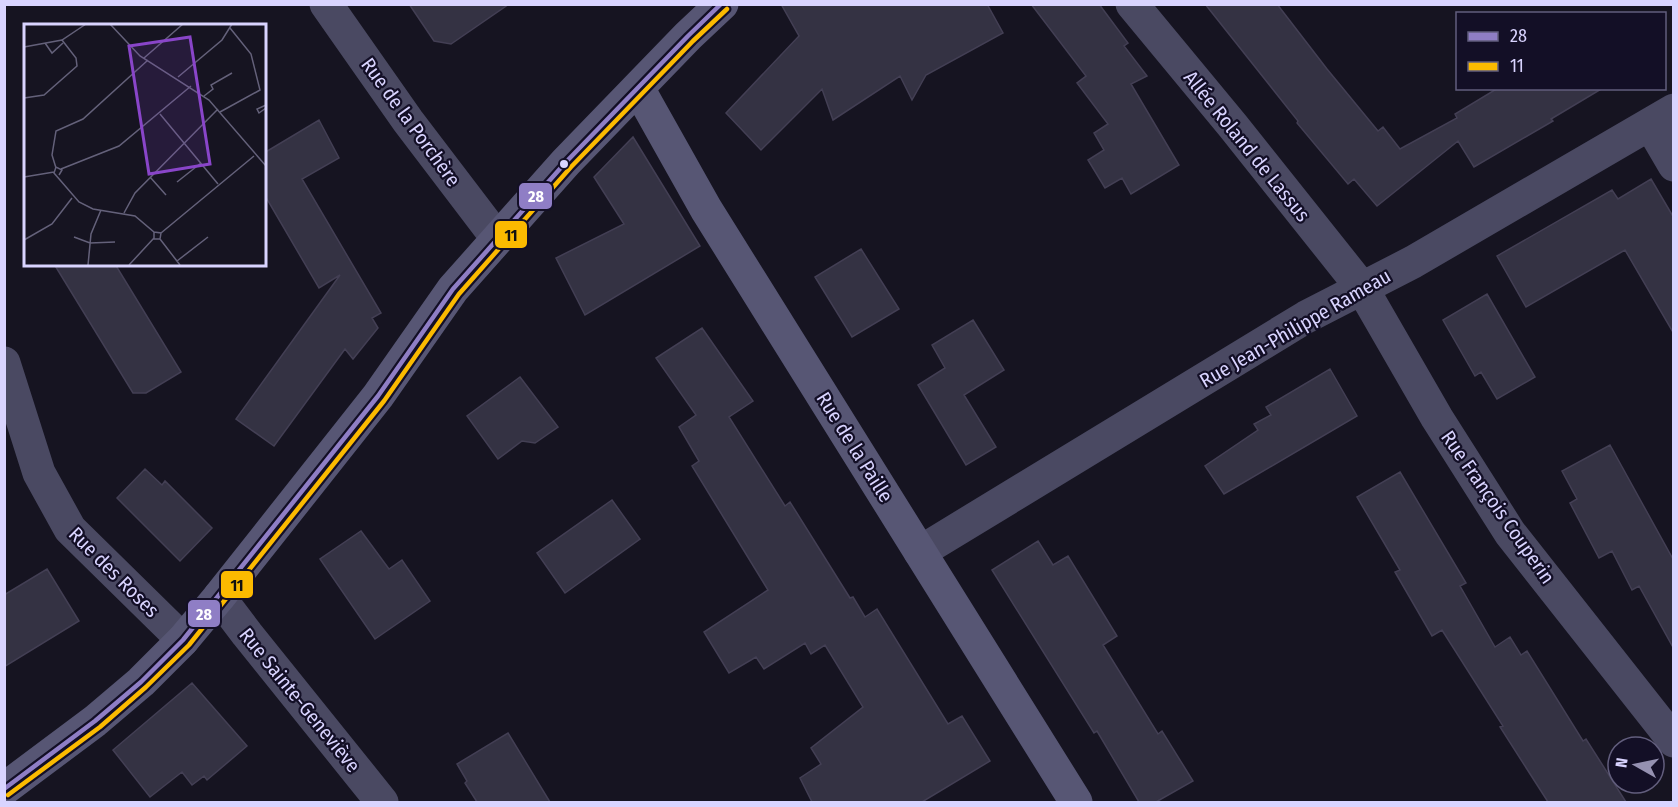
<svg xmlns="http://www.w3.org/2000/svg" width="1678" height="807" viewBox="0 0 1678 807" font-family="'Fira Sans Condensed',sans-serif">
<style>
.building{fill:#343243;stroke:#433f54;stroke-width:1.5}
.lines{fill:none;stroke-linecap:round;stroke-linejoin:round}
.street{stroke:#4a4962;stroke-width:33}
.secondary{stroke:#575674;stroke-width:33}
.bus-1-casing{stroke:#130f26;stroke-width:9}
.bus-2-casing{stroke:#130f26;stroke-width:9}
.bus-1{stroke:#8f7ec5;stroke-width:4.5}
.bus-2{stroke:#fbba00;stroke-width:4.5}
.bus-dot{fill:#d9d4ff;stroke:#130f26;stroke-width:2}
.labels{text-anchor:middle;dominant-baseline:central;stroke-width:4.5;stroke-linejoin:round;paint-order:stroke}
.street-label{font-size:20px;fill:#d9d4ff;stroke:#130f26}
.inset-road{fill:none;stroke:#64617a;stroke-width:1.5}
.view{fill:#8945c9;fill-opacity:0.15;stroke:#8945c9;stroke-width:3}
.inset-edge{fill:none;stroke:#d9d4ff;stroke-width:3}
.line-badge{stroke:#130f26;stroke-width:2}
.badge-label{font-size:16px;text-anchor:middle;font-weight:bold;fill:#fff}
.pale-badge-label{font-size:16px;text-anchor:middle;font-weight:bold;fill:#111}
</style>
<rect width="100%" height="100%" fill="#161421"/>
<!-- building -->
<path class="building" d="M409,4H509L451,44L434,41Z
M781,4H987L1003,33L926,75L912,100L900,76L833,120L822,89L761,150L726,113L799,36Z
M1031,4H1099L1128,43L1124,46L1147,76L1131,84L1179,165L1131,194L1122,178L1105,188L1088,160L1104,150L1094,133L1108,124L1077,83L1086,76Z
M1205,4H1277L1327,69L1378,131L1383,127L1400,149L1457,118L1455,114L1498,88H1603L1551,119L1553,121L1474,167L1458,141L1377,206L1354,179L1348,184L1297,123L1298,121Z
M319,120L339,158L302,179L381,313L372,318L378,328L353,359L345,349L274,446L236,419L340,275L319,288L264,194V153Z
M633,137L700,246L585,315L556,258L624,224L594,177Z
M1651,179L1674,218V334L1625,250L1526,307L1497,256L1612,190L1618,199Z
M861,249L899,309L852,337L815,277Z
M54,264H115L181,372L146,393H133Z
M1487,294L1535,377L1497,399L1481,372L1475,376L1443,320Z
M973,320L1004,370L964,395L996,447L966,465L918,385L945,368L932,345Z
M702,328L753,401L729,417L785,506L790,502L850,598L853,597L865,617L877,609L948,724L962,716L990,761L922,802H812L800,778L821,764L811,748L863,707L825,645L811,654L805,643L764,669L756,657L729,673L704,632L768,590L692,466L699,461L679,427L696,415L656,358Z
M1330,369L1357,416L1224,494L1205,466L1258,430L1254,424L1271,415L1266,407Z
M520,377L558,427L535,443L522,441L498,459L467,416Z
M1610,445L1674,561V649L1639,586L1632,590L1612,551L1599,558L1570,503L1577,499L1562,471Z
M145,469L162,485L165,481L212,528L180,561L117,498Z
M1400,472L1466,583L1460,586L1495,647L1510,637L1521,655L1527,651L1583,741L1586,739L1626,802H1548L1500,727L1503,726L1442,630L1432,636L1395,572L1400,570L1357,497Z
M612,500L640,539L565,593L537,553Z
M361,531L389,569L402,560L430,601L375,639L320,559Z
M1038,541L1053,565L1068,556L1117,636L1103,645L1158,734L1162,731L1193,781L1156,802H1139L1097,731L1094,733L992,570Z
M47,569L79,621L4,667V595Z
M192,683L247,746L207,780L204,776L192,785L182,772L150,797L113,750Z
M508,733L550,802H477L465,783L467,781L457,764Z"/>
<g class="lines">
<!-- street -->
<path class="street" d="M326,4L408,121L497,238
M1132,4L1233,126L1362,288L1437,418L1510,533L1674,741
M1650,124L1674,165
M4,363L39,473L70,529L183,640
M920,552L1306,317L1413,262L1674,110
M219,597L247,634L382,802"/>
<!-- secondary -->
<path class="secondary" d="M638,88L706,209L1076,802
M4,789L95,721L141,682L183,640L219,597L378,396L453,289L566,162L688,36L722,4"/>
<defs>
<path id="bus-1" d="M4,789L95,721L141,682L183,640L378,396L453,289L566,162L688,36L721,4"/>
<path id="bus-2" d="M8,795L100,727L146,687L189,645L384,401L459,294L571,167L693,41L727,9"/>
</defs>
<!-- bus-1 casing -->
<use href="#bus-1" class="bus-1-casing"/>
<!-- bus-2 casing -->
<use href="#bus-2" class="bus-2-casing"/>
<!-- bus-1 -->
<use href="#bus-1" class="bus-1"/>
<!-- bus-2 -->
<use href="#bus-2" class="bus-2"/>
</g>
<!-- markers -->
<circle class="bus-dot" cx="564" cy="164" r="5"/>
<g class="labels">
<!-- street labels -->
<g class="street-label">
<text transform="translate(411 122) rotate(54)">Rue de la Porchère</text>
<text transform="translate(1247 146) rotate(51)">Allée Roland de Lassus</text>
<text transform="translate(1295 328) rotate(-30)">Rue Jean-Philippe Rameau</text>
<text transform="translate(855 447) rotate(58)">Rue de la Paille</text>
<text transform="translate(1498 507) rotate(55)">Rue François Couperin</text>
<text transform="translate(114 572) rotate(45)">Rue des Roses</text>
<text transform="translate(300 700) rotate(51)">Rue Sainte-Geneviève</text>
</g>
</g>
<!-- overview -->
<g transform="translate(24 24)">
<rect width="242" height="242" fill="#161421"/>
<path class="inset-road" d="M86,0L116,32L185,76L242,142M21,19L28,29L39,19M0,23L38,16L62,0M120,34L159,0M154,53L198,16L208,0M180,72L189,65L187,61L208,49M0,74L20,71L53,42L52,34L38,16M242,81L233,85L235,89L242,84M196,88L236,66L227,30L206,4M136,90L194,160M32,144L28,131L32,107L59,95L124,36M37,145L95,122L167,62M35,151L38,146L32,143L30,149L55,178L69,185L111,192L130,208L137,209L136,215H130V208M0,153L30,148M126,153L142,171M153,158L177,139M100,189L111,169L194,85M137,209L230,132M50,213L66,219L91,218M136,215L156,241M0,216L28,200L48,174M153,237L184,213M64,241L67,210L77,186M105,241L130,214"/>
<path class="view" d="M166,13L186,140L125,150L105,22Z"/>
<rect width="242" height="242" class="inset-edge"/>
</g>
<g class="line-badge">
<rect x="518" y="182" width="35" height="28" rx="6" fill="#8f7ec5"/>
<rect x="494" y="220" width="34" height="29" rx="6" fill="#fbba00"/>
<rect x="220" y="570" width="34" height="29" rx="6" fill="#fbba00"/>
<rect x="187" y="599" width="34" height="29" rx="6" fill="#8f7ec5"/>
</g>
<g class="badge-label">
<text x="536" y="202">28</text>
<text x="204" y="620">28</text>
</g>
<g class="pale-badge-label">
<text x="511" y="241">11</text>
<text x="237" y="591">11</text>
</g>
<!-- border -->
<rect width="1678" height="807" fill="none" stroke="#d9d4ff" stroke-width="12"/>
<!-- legend -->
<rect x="1456" y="12" width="210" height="78" fill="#130f26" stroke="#625e7d" stroke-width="1.5"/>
<rect x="1468" y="32" width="30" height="9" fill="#8f7ec5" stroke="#625e7d" stroke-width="1.5"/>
<text x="1510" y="42" font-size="18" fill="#d9d4ff">28</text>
<rect x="1468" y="62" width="30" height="9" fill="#fbba00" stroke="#625e7d" stroke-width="1.5"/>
<text x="1510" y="72" font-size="18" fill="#d9d4ff">11</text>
<!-- north arrow -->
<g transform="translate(1636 765) rotate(279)"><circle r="28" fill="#130f26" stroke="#625e7d" stroke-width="1.5"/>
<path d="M0-4.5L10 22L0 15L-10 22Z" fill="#9591b1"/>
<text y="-9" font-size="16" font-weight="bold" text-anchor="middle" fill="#d9d4ff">N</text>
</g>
</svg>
